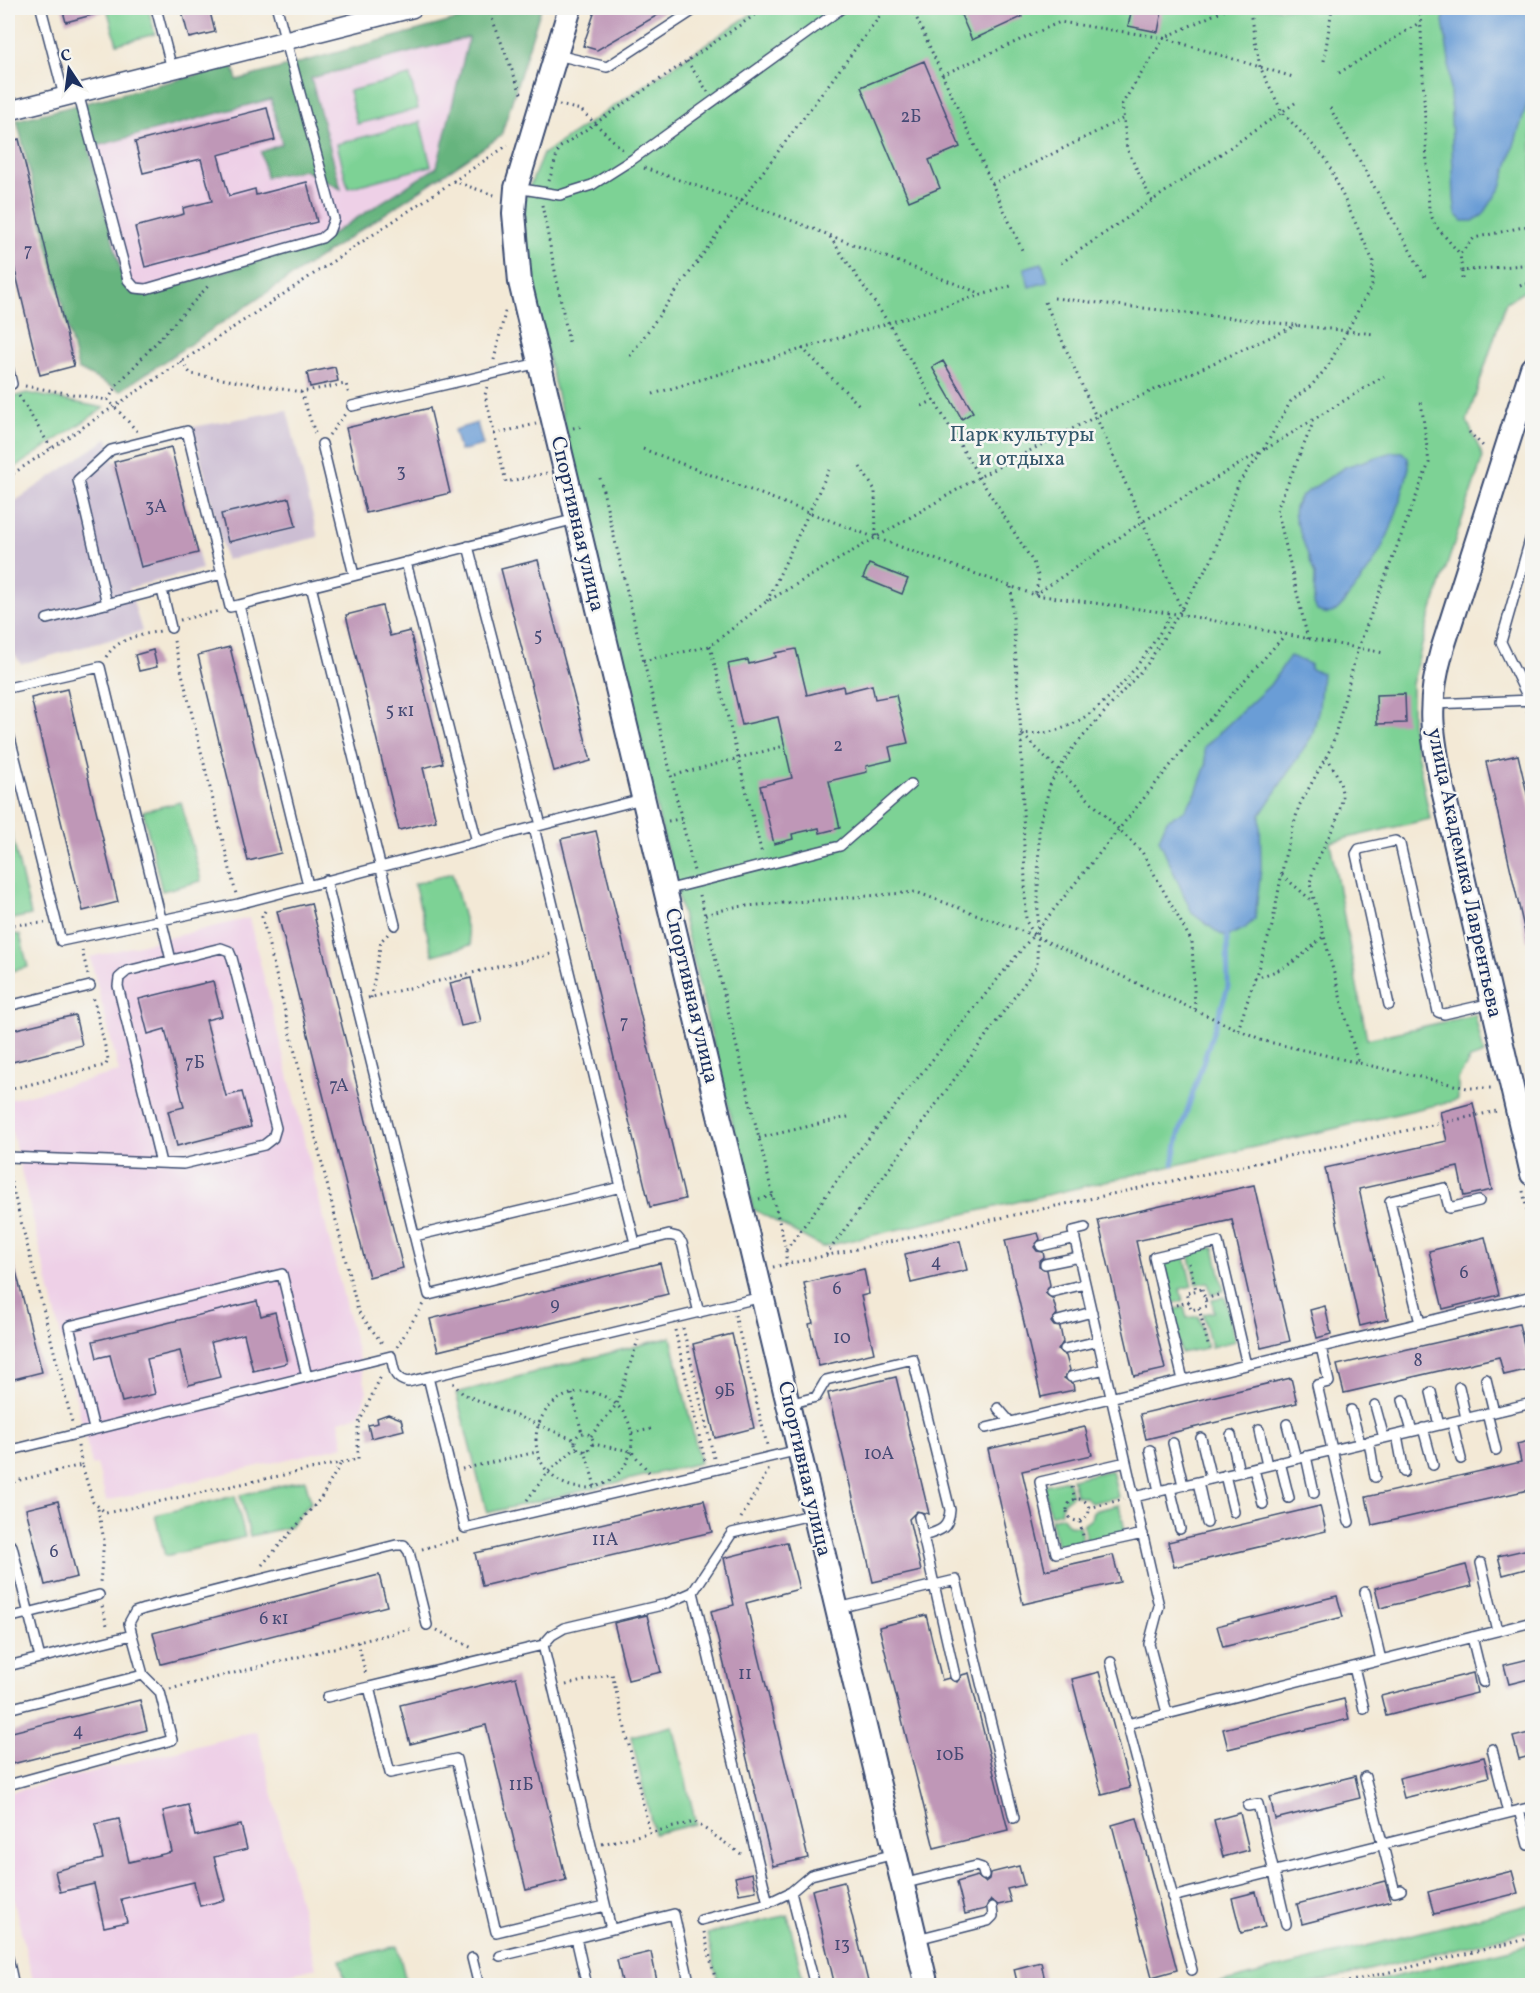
<svg xmlns="http://www.w3.org/2000/svg" width="1540" height="1993" viewBox="0 0 1540 1993" font-family="Vollkorn,serif">
<style>
.built{fill:#eed0e7}
.industrial{fill:#ccbed3}
.green{fill:#7dd295;stroke:#4c807a;stroke-width:1.5}
.forest{fill:#66b47e;stroke:#40726e;stroke-width:1.5;fill-rule:evenodd}
.water{fill:#6b9dd6;stroke:#43669a;stroke-width:1.5}
.lines{fill:none;stroke-linecap:round;stroke-linejoin:round}
.stream{stroke:#6b9dd6;stroke-width:5}
.building{fill:#bf97b7}
.service-casing{stroke:#3b4b70;stroke-width:12}
.minor-casing{stroke:#3b4b70;stroke-width:21}
.tertiary-casing{stroke:#3b4b70;stroke-width:26}
.path{stroke:#3b4b70;stroke-width:3;stroke-dasharray:1.5 4.5;stroke-linecap:butt}
.service{stroke:#fff;stroke-width:9}
.minor{stroke:#fff;stroke-width:18}
.tertiary{stroke:#fff;stroke-width:22}
.labels{text-anchor:middle;dominant-baseline:central;stroke-width:5;stroke-linejoin:round;paint-order:stroke}
.number-label{font-size:18px;fill:#444974}
.park-label{font-size:21px;fill:#34586c;stroke:#f6f6f2}
.street-label{font-size:21px;fill:#1b2f5e;stroke:#f6f6f2}
</style>
<rect width="100%" height="100%" fill="#f6f6f2"/>
<filter id="ink" filterUnits="userSpaceOnUse"><feTurbulence type="fractalNoise" baseFrequency=".0167" numOctaves="2"/><feDisplacementMap in="SourceGraphic" scale="12" xChannelSelector="R" yChannelSelector="G"/><feConvolveMatrix kernelMatrix="1 2 1 2 8 2 1 2 1" color-interpolation-filters="sRGB"/></filter>
<filter id="wash" filterUnits="userSpaceOnUse"><feTurbulence type="fractalNoise" baseFrequency=".008" numOctaves="4" result="noise"/><feDisplacementMap in="SourceGraphic" scale="24" xChannelSelector="R" yChannelSelector="G"/><feGaussianBlur stdDeviation="1.35" result="paint"/><feColorMatrix in="noise" values="0 0 0 0 0 0 0 0 0 0 0 0 0 0 0 0 0 1.4 0 .05"/><feComposite in="paint" operator="in"/></filter>
<g filter="url(#wash)">
<rect width="100%" height="100%" fill="#f3e9d6"/>
<!-- built -->
<path class="built" d="M485,15L457,167L120,391L52,115L235,83Z
M249,918L367,1391L359,1415L339,1421L344,1446L106,1501L97,1464L92,1465L8,1116V1100L119,1072L90,957Z
M257,1731L316,1968L243,1985H34L8,1877V1793Z"/>
<!-- industrial -->
<path class="industrial" d="M287,410L318,537L226,560L193,427Z
M108,438L114,462L171,447L202,569L129,588L142,631L21,664L8,644V506Z"/>
<!-- green -->
<path class="green" d="M107,8H148L155,34L117,44Z
M760,8H1532V287L1506,302L1467,421L1483,457L1428,622L1412,684V727L1430,819L1330,842L1367,1039L1475,1015L1484,1054L1470,1059L1458,1079V1100L822,1247L753,1209L531,286L521,207L543,154Z
M410,76L418,109L357,124L349,91Z
M420,122L431,166L348,188L337,144Z
M27,393L104,408L8,472V398Z
M181,802L201,881L162,891L143,811Z
M8,819L31,915L8,920Z
M452,873L471,945L433,955L414,884Z
M8,933L20,935L28,967L8,972Z
M1214,1247L1224,1291L1211,1294L1208,1282L1196,1284L1189,1253Z
M1184,1254L1192,1286L1180,1289L1183,1301L1169,1304L1159,1260Z
M1225,1297L1235,1341L1211,1347L1203,1314L1214,1312L1212,1299Z
M1184,1307L1187,1318L1199,1316L1207,1348L1181,1353L1171,1310Z
M671,1337L700,1463L487,1513L456,1393Z
M1112,1470L1118,1497L1091,1503L1085,1497L1076,1495L1072,1479Z
M305,1480L311,1502L289,1527L250,1536L240,1495Z
M1068,1480L1072,1495L1063,1503L1061,1512L1050,1515L1044,1485Z
M235,1496L245,1537L165,1556L155,1515Z
M1119,1505L1126,1534L1087,1543L1083,1525L1091,1519L1093,1511Z
M1062,1516L1069,1525L1079,1526L1083,1543L1058,1549L1051,1519Z
M673,1726L696,1824L654,1834L631,1736Z
M1532,1904V1930L1307,1985H1213Z
M788,1915L804,1985H719L707,1934Z
M1532,1944V1985H1360Z
M397,1946L407,1985H346L340,1960Z"/>
<!-- forest -->
<path class="forest" d="M499,8H541L501,136L120,391L78,369L17,120L233,66L237,80ZM469,37L437,167L318,243L143,295L132,293L124,283L89,148L271,99L282,144L261,152L266,177L304,170L341,189L311,78Z"/>
<!-- water -->
<path class="water" d="M1448,8H1532V88L1501,187L1483,215L1473,221H1463L1456,214L1454,199L1449,61L1443,20Z
M1042,263L1048,282L1029,287L1024,268Z
M477,423L483,445L460,451L454,430Z
M1393,452H1402L1408,458L1409,467C1397,517 1386,552 1352,592C1340,606 1337,619 1317,611L1314,603L1315,575L1295,518C1293,509 1296,504 1301,496L1345,467Z
M1290,656L1310,664V669L1322,673L1319,708L1312,736L1260,815L1261,868L1255,919L1244,929L1227,936L1220,934L1192,913L1159,839L1167,820L1185,810L1196,793L1206,765L1204,747L1270,685Z"/>
<g class="lines">
<!-- stream -->
<path class="stream" d="M1173,1164L1179,1135L1228,987L1227,936"/>
</g>
<g id="blocks">
<!-- building -->
<path class="building" d="M62,8H102L103,12L66,22Z
M181,8H209L215,32L189,38Z
M596,8H670L597,50L583,46Z
M979,8H1018L1022,17L972,40L961,15Z
M1132,8L1162,11L1158,32L1128,26Z
M924,61L960,147L929,160L940,188L909,201L861,87Z
M267,108L275,140L218,155L229,196L255,189L256,195L307,182L317,222L145,267L135,227L184,214L183,208L212,201L201,159L143,173L135,142Z
M19,139L74,366L40,375L8,241V142Z
M943,361L973,412L962,419L932,367Z
M335,367L338,381L310,387L307,373Z
M430,408L450,493L366,513L346,428Z
M171,447L198,553L141,567L114,462Z
M289,498L296,526L228,542L221,514Z
M538,560L591,761L554,771L501,569Z
M869,564L908,579L902,594L863,578Z
M382,606L390,636L410,631L443,763L423,768L436,821L399,830L346,615Z
M230,647L281,853L248,861L198,655Z
M796,649L807,695L843,686L844,692L872,685L875,699L896,695L908,743L889,747L892,760L866,766L867,772L829,781L840,828L820,833L819,828L792,834L793,839L774,844L760,786L792,778L778,717L742,725L728,664L748,660L749,664L776,657L775,653Z
M153,650L157,667L139,671L135,655Z
M67,689L118,902L83,911L31,698Z
M1405,694L1406,723L1377,724L1376,695Z
M1518,755L1533,819V941H1527L1486,762Z
M596,831L685,1199L650,1207L561,839Z
M311,903L403,1268L369,1277L277,911Z
M471,978L481,1022L461,1026L450,983Z
M213,981L222,1016L206,1020L226,1096L242,1092L251,1127L177,1146L168,1111L184,1107L165,1029L148,1034L139,999Z
M75,1015L82,1045L8,1063V1031Z
M1473,1103L1492,1190L1464,1196L1458,1167L1359,1189L1388,1319L1360,1326L1325,1168L1447,1141L1440,1112Z
M1254,1185L1290,1341L1261,1348L1232,1220L1136,1241L1165,1369L1134,1376L1098,1220Z
M1038,1233L1040,1239L1034,1247L1037,1251L1043,1252L1044,1257L1039,1261V1266L1047,1270L1050,1285L1045,1293L1053,1299L1057,1314L1051,1322L1054,1326L1060,1327L1063,1342L1058,1350L1066,1356L1070,1370L1064,1378L1073,1384L1074,1390L1041,1397L1005,1240Z
M1485,1237L1499,1295L1443,1309L1429,1251Z
M960,1241L967,1270L911,1283L905,1254Z
M12,1256L42,1372L10,1380L8,1371V1257Z
M660,1263L668,1294L438,1351L430,1319Z
M864,1269L869,1294L861,1296L874,1353L819,1366L809,1324L813,1323L804,1283Z
M257,1301L261,1316L275,1312L287,1363L253,1371L244,1334L211,1342L220,1377L189,1385L180,1351L147,1359L155,1394L122,1402L110,1355L97,1358L93,1341Z
M1325,1306L1331,1334L1317,1338L1310,1310Z
M1519,1324L1530,1369L1504,1375L1499,1357L1344,1393L1337,1365Z
M732,1334L754,1428L715,1438L693,1344Z
M896,1377L929,1514L917,1511L909,1519L921,1571L873,1582L828,1393Z
M1291,1378L1297,1403L1146,1439L1140,1414Z
M388,1414L401,1419L404,1430L371,1438L368,1425L378,1423L377,1418Z
M1085,1427L1092,1455L1022,1471L1045,1570L1113,1555L1120,1582L1023,1604L988,1449Z
M1533,1440V1489L1372,1525L1366,1497L1521,1462L1517,1444Z
M704,1500L712,1532L482,1586L475,1553Z
M58,1501L77,1577L45,1585L26,1509Z
M1320,1506L1326,1531L1174,1567L1168,1542Z
M787,1542L799,1589L746,1603L808,1858L773,1866L711,1611L734,1605L724,1558Z
M1533,1548V1567L1503,1575L1498,1556Z
M1466,1565L1472,1586L1380,1608L1375,1588Z
M379,1575L387,1606L161,1664L153,1633Z
M1337,1596L1343,1617L1223,1647L1217,1626Z
M647,1615L661,1672L628,1680L614,1623Z
M926,1615L942,1680L949,1678L957,1682L962,1675L969,1673L1008,1830L934,1848L879,1627Z
M1533,1658V1678L1509,1684L1504,1665Z
M1099,1672L1130,1788L1102,1795L1072,1679Z
M1473,1673L1477,1693L1386,1716L1381,1696Z
M516,1677L566,1880L526,1890L486,1725L410,1744L400,1705Z
M1344,1699L1349,1719L1228,1749L1223,1729Z
M140,1700L147,1730L8,1765V1733Z
M1533,1732V1755L1519,1759L1513,1737Z
M1484,1757L1489,1777L1404,1798L1399,1778Z
M1355,1776L1360,1798L1275,1819L1270,1797Z
M188,1805L195,1836L241,1825L247,1849L214,1857L225,1900L200,1906L194,1882L121,1899L127,1922L104,1927L94,1884L60,1892L55,1871L103,1859L95,1824L119,1819L129,1862L172,1852L163,1811Z
M1240,1813L1249,1850L1223,1857L1214,1820Z
M1137,1818L1177,1970L1152,1977L1112,1825Z
M1019,1866L1024,1885L1007,1889L1011,1902L998,1905L991,1900L985,1909L965,1914L957,1882L977,1876L985,1882L989,1879L990,1873Z
M1512,1871L1518,1893L1434,1914L1428,1892Z
M752,1873L756,1891L739,1894L735,1877Z
M1385,1881L1391,1901L1302,1924L1297,1904Z
M844,1882L869,1986H835L818,1914L812,1890Z
M1256,1892L1265,1927L1241,1933L1232,1898Z
M651,1952L658,1986H623L617,1960Z
M1041,1962L1046,1986H1018L1014,1969Z"/>
</g>
</g>
<g filter="url(#ink)">
<use href="#blocks" fill-opacity="0" stroke="#3b4b70" stroke-width="1.5"/>
<g class="lines">
<defs>
<path id="service" d="M41,8L64,96
M156,8L172,69
M557,55L607,67L697,8
M78,93L128,280L135,288L146,289L322,238L329,232L334,219L277,8
M516,188L560,195L592,185L633,159L842,8
M8,367L12,384
M352,406L539,363
M322,444L354,575
M1532,533L1501,642L1530,702L1532,712
M468,546L541,825
M406,562L477,842
M311,586L395,925
M162,590L171,628
M107,604L78,480L111,450L187,431L222,574
M47,619L222,574L230,607L239,605
M8,688L100,667L171,960
M1433,704L1532,700
M8,730L61,941L238,904L642,799
M326,880L429,1295L669,1235L677,1237L682,1243L699,1313
M308,885L239,605L576,519
M666,890L840,846L911,784
M1389,1005L1356,854L1359,849L1395,841L1400,844L1438,1012L1444,1014L1492,1003
M8,1006L90,986
M8,1157L183,1164L264,1145L273,1138L276,1128L232,958L229,951L221,948L127,971L119,978L118,986L161,1163
M621,1187L635,1243
M1085,1228L1073,1231L1159,1606L1149,1644L1167,1713
M415,1236L621,1187L534,827
M1041,1246L1075,1238
M1045,1264L1079,1257
M1052,1292L1085,1284
M1058,1321L1092,1312
M1420,1323L1390,1201L1444,1188L1449,1208L1479,1201
M1321,1347L1329,1382L1317,1385L1349,1522
M1065,1349L1098,1341
M428,1377L465,1528L799,1450
M1071,1377L1105,1369
M1486,1379L1494,1412
M1183,1380L1154,1257L1218,1242L1247,1365
M1459,1387L1466,1418
M1431,1392L1439,1425
M1403,1400L1412,1431
M789,1404L816,1397L826,1380L913,1359L950,1510C949,1529 940,1531 923,1536L955,1676
M1375,1405L1384,1438
M998,1408L1010,1422
M1351,1410L1360,1443
M1487,1413L1496,1450
M1452,1422L1461,1459
M1287,1424L1296,1459
M986,1428L1532,1296
M1423,1428L1433,1465
M94,1429L69,1326L282,1274L307,1377
M1259,1430L1267,1465
M1231,1435L1239,1472
M1397,1435L1404,1472
M1201,1438L1211,1479
M1369,1441L1375,1477
M1173,1443L1183,1485
M1150,1450L1159,1491
M8,1451L391,1356C394,1369 393,1379 408,1382L762,1297
M1306,1456L1314,1493
M1126,1462L1040,1482L1056,1553L1143,1534
M1280,1462L1289,1498
M1254,1469L1263,1504
M1225,1475L1234,1512
M1198,1482L1207,1523
M1170,1488L1180,1529
M1134,1497L1532,1403
M815,1514L732,1533L693,1592L768,1903L791,1892L815,1986
M919,1517L923,1536
M12,1546L40,1658
M1481,1563L1497,1631
M1365,1592L1381,1660
M838,1608L956,1580L1014,1818
M8,1618L99,1595
M1472,1637L1483,1682
M543,1645L369,1687L390,1773L456,1759L496,1932L605,1906
M1111,1662L1192,1970
M8,1666L132,1635L129,1623L135,1612L144,1609L396,1545H404L409,1552L427,1625
M1354,1667L1364,1709
M327,1697L369,1687
M8,1709L143,1675
M1127,1724L1532,1622
M1492,1749L1508,1813
M1365,1777L1395,1892L1401,1890
M8,1785L172,1740L160,1692L143,1675L132,1635
M1248,1806L1258,1804L1286,1924
M1519,1810L1528,1845
M902,1884L976,1866L982,1868L984,1875
M791,1892L811,1875L895,1854
M1172,1897L1532,1807
M701,1920L768,1903
M611,1929L543,1645L552,1635L564,1628L666,1604L693,1592
M917,1939L988,1921L993,1916L992,1907
M500,1956L576,1938
M8,1958L14,1986
M472,1958L479,1986
M587,1986L576,1938L674,1914L690,1986"/>
<path id="minor" d="M8,111L413,8"/>
<path id="tertiary" d="M570,8L516,188L514,213L520,282L927,1986
M1532,368L1442,650C1426,706 1432,734 1443,790L1532,1174"/>
</defs>
<!-- service casing -->
<use href="#service" class="service-casing"/>
<!-- minor casing -->
<use href="#minor" class="minor-casing"/>
<!-- tertiary casing -->
<use href="#tertiary" class="tertiary-casing"/>
<!-- path -->
<path class="path" d="M488,8L522,96
M912,8L1023,252
M1420,8L1429,210L1435,225L1460,254
M687,61L708,92
M1324,61L1332,8
M1339,73L1419,23
M942,75L1060,22L1164,38L1293,77
M559,105L581,110L623,150
M1330,108L1425,277
M644,168L741,201L982,294
M453,181L497,196
M549,181L559,148L765,8
M992,184L1122,119
M1152,201L1127,149L1122,104L1164,38L1228,8
M542,205L569,342
M830,237L888,322L979,477L1033,562L1039,578L1035,595
M1061,263L1298,101
M1462,271L1460,254L1474,238L1532,225
M1462,279V271L1532,264
M1520,286L1532,281
M1054,298L1374,334
M1045,302L1184,615
M802,348L861,407
M630,356L741,201L886,8
M494,360L506,308
M181,362L191,374L301,392L346,384L349,395
M25,386L107,400
M487,387L485,395L506,482L547,473
M301,392L315,433
M653,394L1011,286
M19,396L51,448
M922,406L934,400
M573,428L583,426
M137,431L108,400L118,384L210,284
M1469,432L1485,448
M494,434L536,424
M329,435L345,414
M643,449L876,538L1035,595L1184,615L1384,653
M1266,449L1384,376
M860,467L875,490L876,538
M8,477L508,145
M600,478L694,871
M1011,587L1021,734L1026,921L1034,934
M1035,595L1142,522L1260,452
M767,601L829,470
M180,620L218,611
M1308,639L1277,509L1313,423
M174,641L236,894
M710,646L762,854
M106,657C119,637 138,636 160,631
M643,661L710,646L766,602L979,477L1097,416L1297,325
M1021,734C1030,733 1040,734 1049,732C1101,723 1147,656 1171,614
M1023,735L1142,852L1192,942L1195,1009
M1327,757C1332,766 1339,777 1341,787C1348,817 1314,853 1310,884L1358,1063
M675,775L784,746
M668,821L681,819
M1282,875L1311,900
M700,895L786,1250V1264
M265,911L262,917L358,1311L384,1346
M705,915L734,907L916,892L1035,936L1260,1040L1467,1088H1493
M8,925L45,923
M82,950L88,975
M1255,978C1287,969 1299,959 1323,937
M368,998L551,954
M371,998L381,941L388,934
M1238,1030L1272,926L1285,856L1299,806L1332,746L1358,648L1429,463L1421,401
M8,1090L106,1065L108,1059L93,996
M759,1138L852,1116
M8,1170L72,1422
M1523,1191L1532,1234
M759,1199L773,1196
M786,1250L861,1148L1191,740L1285,635
M826,1255L1037,966L1039,826L1051,782L1072,749L1148,663L1211,561L1239,482L1263,450L1291,401L1312,385L1328,366L1372,285L1373,261L1326,159L1282,112L1260,67L1249,8
M1189,1263L1196,1290
M773,1267L1497,1111
M1202,1289L1207,1306L1191,1310L1186,1293Z
M1205,1299L1218,1295
M1176,1305L1189,1302
M1199,1308L1209,1349
M735,1315L767,1445
M683,1328L714,1458
M675,1330L705,1461
M397,1347L423,1304
M453,1383L463,1394L575,1440
M536 1440a48 48 0 1 1 96 0a48 48 0 1 1-96 0Z
M572,1394L582,1433
M632,1433L651,1429
M575 1442a9 9 0 1 1 18 0a9 9 0 1 1-18 0Z
M591,1436L617,1404L638,1340
M592,1444L631,1451L649,1472
M78,1446L82,1465
M585,1450L595,1486
M462,1469L537,1452
M8,1473L10,1482
M8,1483L82,1465L93,1502L106,1513L358,1459V1425L382,1374
M1072,1487L1075,1500
M1067 1510a11 11 0 1 1 22 0a11 11 0 1 1-22 0Z
M527,1500L548,1472L577,1447
M1089,1508L1124,1499
M98,1509L104,1540L100,1582
M741,1518L769,1469
M1080,1522L1083,1536
M422,1549L459,1539
M262,1565L321,1498L341,1463
M102,1606L108,1629
M437,1630L474,1649
M358,1642L366,1675
M566,1685L612,1674L650,1833
M170,1689L414,1628
M602,1844L695,1822L744,1856
M704,1932L717,1986
M1331,1986L1532,1938"/>
<!-- service -->
<use href="#service" class="service"/>
<!-- minor -->
<use href="#minor" class="minor"/>
<!-- tertiary -->
<use href="#tertiary" class="tertiary"/>
</g>
</g>
<g class="labels">
<!-- number labels -->
<g class="number-label">
<text x="911" y="117">2Б</text>
<text x="28" y="251">7</text>
<text x="401" y="472">3</text>
<text x="156" y="507">3А</text>
<text x="538" y="636">5</text>
<text x="400" y="711">5 к1</text>
<text x="838" y="746">2</text>
<text x="624" y="1023">7</text>
<text x="195" y="1063">7Б</text>
<text x="339" y="1086">7А</text>
<text x="936" y="1262">4</text>
<text x="1464" y="1273">6</text>
<text x="837" y="1289">6</text>
<text x="555" y="1305">9</text>
<text x="842" y="1338">10</text>
<text x="1418" y="1361">8</text>
<text x="725" y="1391">9Б</text>
<text x="879" y="1454">10А</text>
<text x="605" y="1540">11А</text>
<text x="54" y="1552">6</text>
<text x="274" y="1619">6 к1</text>
<text x="745" y="1674">11</text>
<text x="78" y="1731">4</text>
<text x="950" y="1755">10Б</text>
<text x="521" y="1785">11Б</text>
<text x="842" y="1945">13</text>
</g>
<!-- park labels -->
<g class="park-label">
<text x="1022" y="435">Парк культуры<tspan x="1022" dy="24">и отдыха</tspan></text>
</g>
<!-- street labels -->
<g class="street-label">
<text transform="translate(577 524) rotate(77)">Спортивная улица</text>
<text transform="translate(1464 873) rotate(78)">улица Академика Лаврентьева</text>
<text transform="translate(691 996) rotate(77)">Спортивная улица</text>
<text transform="translate(804 1469) rotate(77)">Спортивная улица</text>
</g>
</g>
<!-- margin -->
<rect width="1540" height="1993" fill="none" stroke="#f6f6f2" stroke-width="30"/>
<!-- north arrow -->
<g transform="translate(69 69) rotate(347)" stroke="#f6f6f2" stroke-width="4.5" paint-order="stroke">
<path d="M0-4.5L10 22L0 15L-10 22Z" fill="#1b2f5e"/>
<text y="-9" font-size="16" font-weight="bold" text-anchor="middle" fill="#1b2f5e">С</text>
</g>
</svg>
